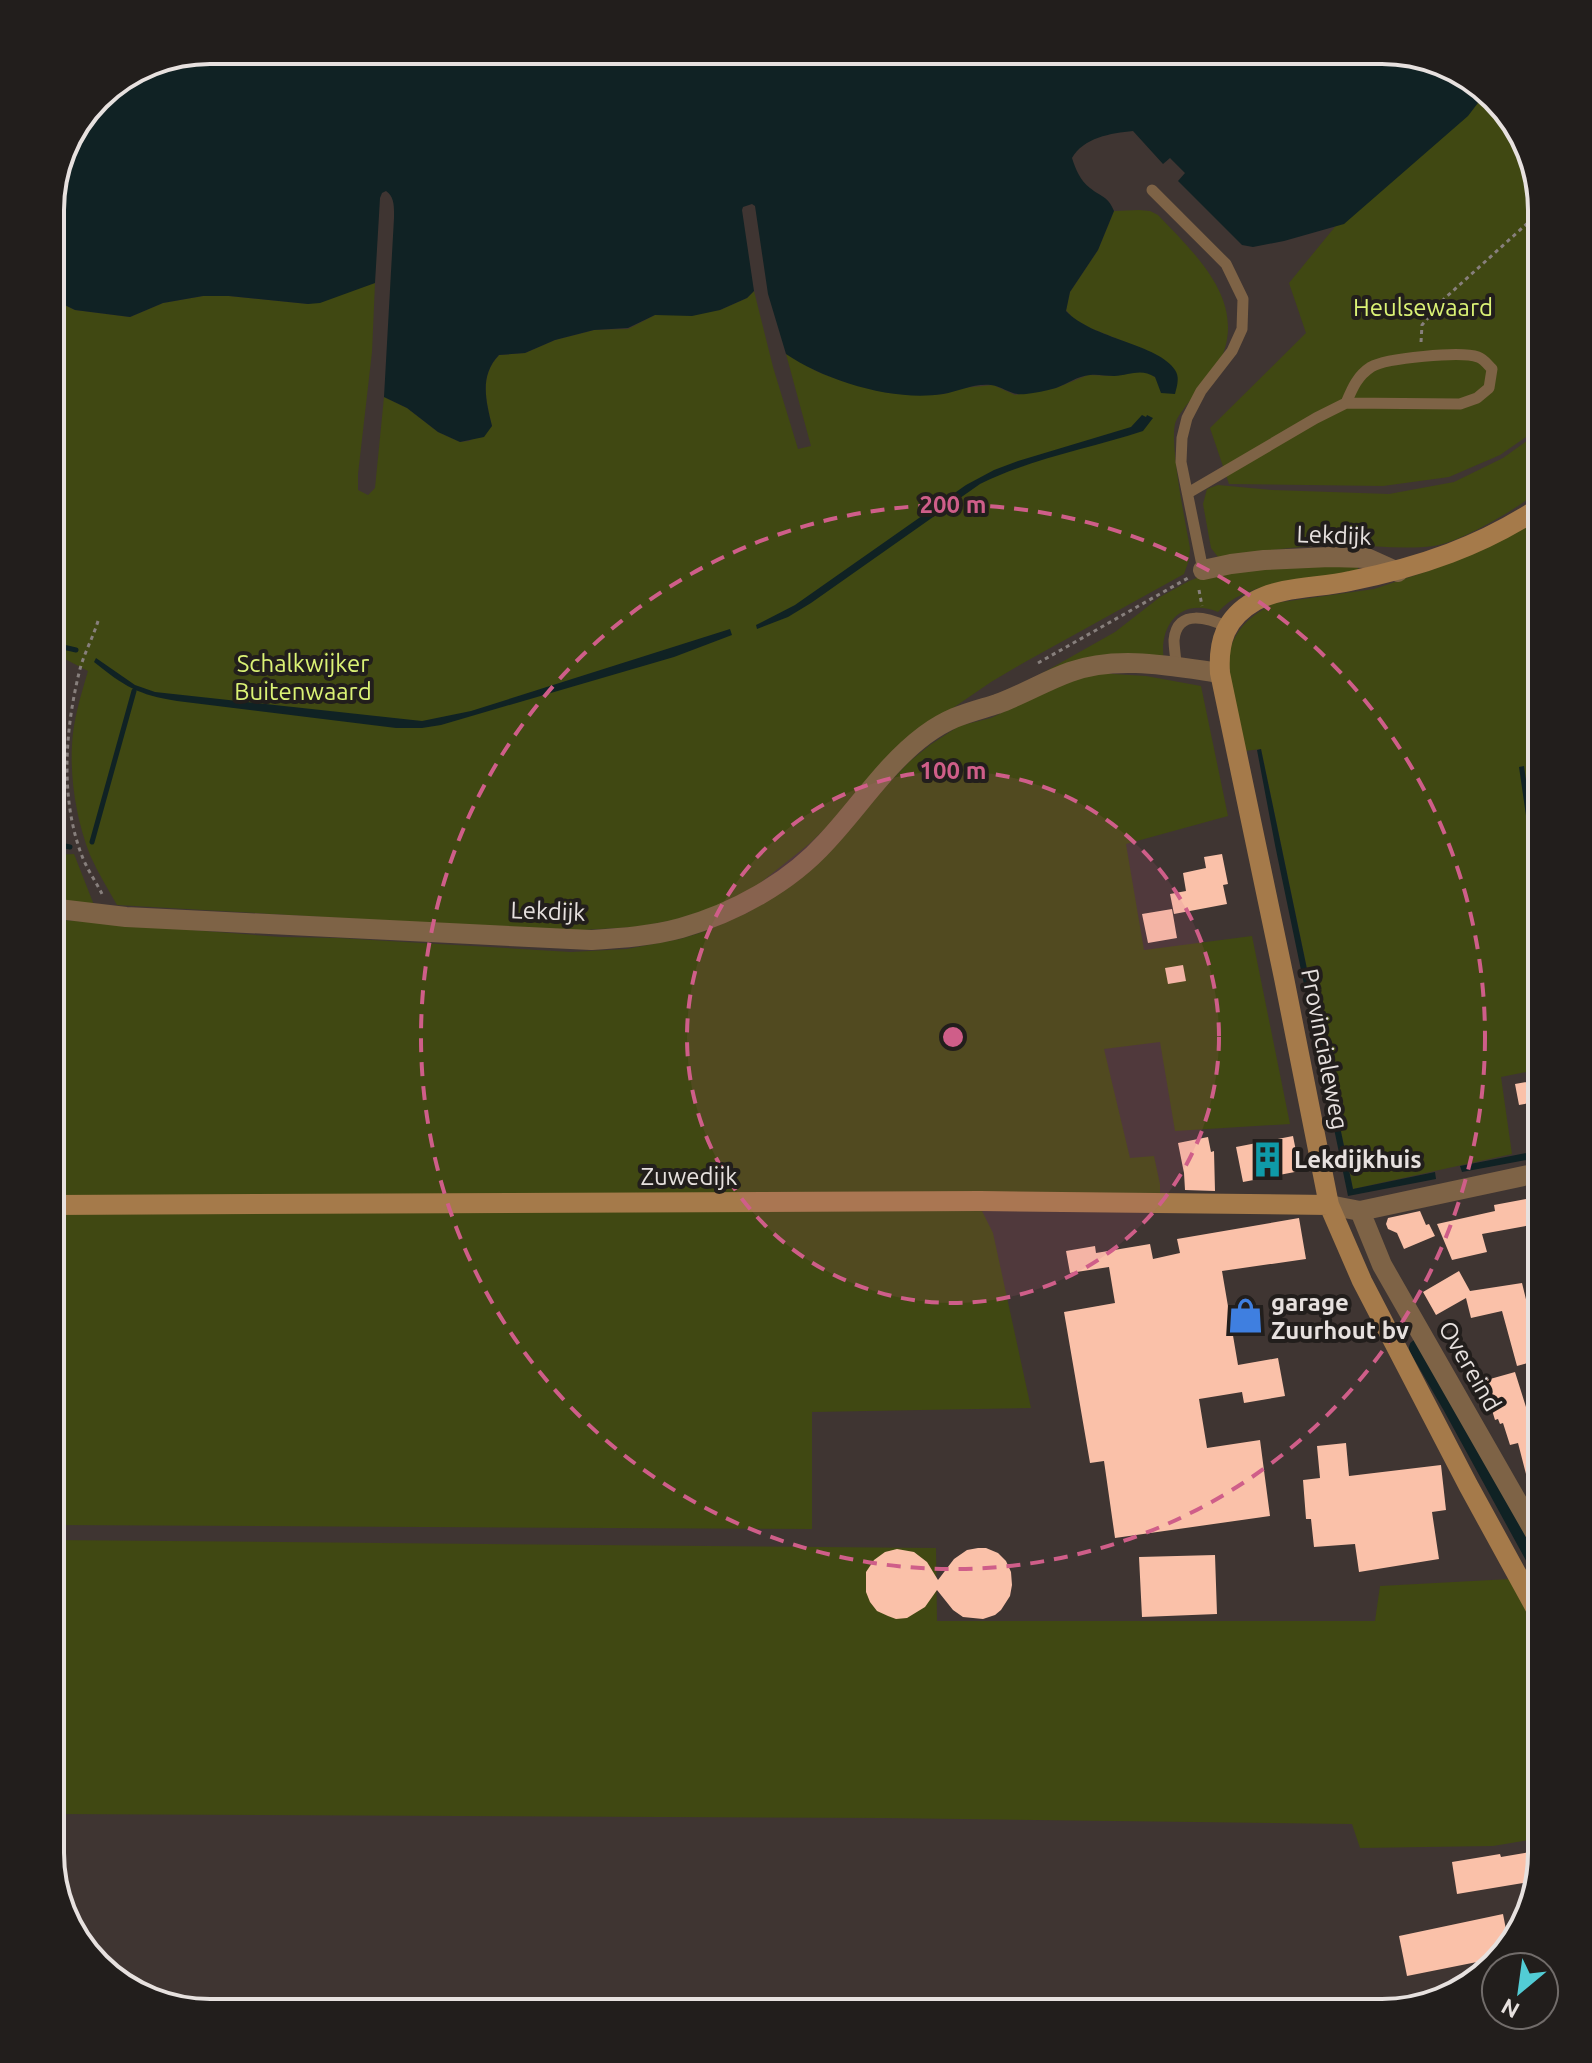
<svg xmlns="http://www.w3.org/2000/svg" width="1592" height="2063" viewBox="0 0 1592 2063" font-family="Ubuntu,sans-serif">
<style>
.green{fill:#404812}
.water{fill:#102224}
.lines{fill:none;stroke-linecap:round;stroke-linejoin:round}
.stream{stroke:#102224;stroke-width:5}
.canal{stroke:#102224;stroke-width:18}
.building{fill:#fac1a9}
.path{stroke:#877f7c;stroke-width:3;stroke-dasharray:4 4;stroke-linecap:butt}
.lane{stroke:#7e6346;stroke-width:11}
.street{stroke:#7e6346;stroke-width:20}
.secondary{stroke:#a57a4a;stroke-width:20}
.ring{fill:none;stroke:#cf5e89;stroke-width:4;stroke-dasharray:14 10}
.labels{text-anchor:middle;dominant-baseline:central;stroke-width:8;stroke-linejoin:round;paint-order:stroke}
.park-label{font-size:24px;fill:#dbf275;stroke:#221e1c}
.street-label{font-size:24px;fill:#e7e1df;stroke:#221e1c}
.poi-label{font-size:24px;font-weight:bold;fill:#e7e1df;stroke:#221e1c;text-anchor:start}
.rim{fill:none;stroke:#e7e1df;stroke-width:4}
.centre{fill:#cf5e89;stroke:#221e1c;stroke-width:4}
.ring-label{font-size:24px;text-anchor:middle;font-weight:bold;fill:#cf5e89;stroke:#221e1c;stroke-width:8;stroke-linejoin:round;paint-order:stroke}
</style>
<rect width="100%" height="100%" fill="#3f3532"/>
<!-- green -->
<path class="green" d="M1477,85L1515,122L1542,210V426L1500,455L1449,477L1383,486L1229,484L1210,428L1306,333L1289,283L1343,217L1472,104Z
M1139,210L1150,211L1158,215C1200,259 1254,308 1214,372C1204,387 1183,406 1176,421C1168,437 1186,526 1190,548L1189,560L1184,574L1025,662L991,682L912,736L830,824L809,844L754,888L718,906L674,920L636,927L563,931L117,905C108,889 98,873 90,855C77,822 70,781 72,745C73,720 81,695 88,671L65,659L50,656V298L75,310L130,317L163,303L203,296H229L308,304L375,283L372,352L358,474V490L368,495L375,488L384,397L407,408L438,432L460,442L469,441L492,426C486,401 479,376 499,355L525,353L555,340L594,330L628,329L655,315L720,310L747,298L754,291L773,367L798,449L811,446L786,354L818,372L842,381L889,393L921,395L944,394L963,388L993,385L1015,395L1056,388L1088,375L1114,376L1136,371L1148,372L1175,393L1138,347L1090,328L1074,319L1066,310L1070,292L1098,250L1114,211Z
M1542,430V488C1521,507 1461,542 1434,546C1402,550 1372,545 1341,545C1300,545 1258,552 1218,557L1211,548L1203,504L1207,489L1218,485L1273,490L1389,494L1454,482L1503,458Z
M1542,515V1069L1501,1077L1512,1154L1353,1189L1261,749L1245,751C1241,733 1237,714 1234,696C1232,685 1229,675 1229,664C1228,634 1250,615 1275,603L1374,589L1434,569Z
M1358,564V570C1315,583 1250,576 1218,612C1181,597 1158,625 1164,661L1016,688L1115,632L1160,597L1189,581L1217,570Z
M1096,673L1146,676L1201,686L1228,816L1126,844L1144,950L1252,936L1290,1124L1175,1131L1160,1042L1104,1049L1130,1158L1154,1156L1160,1184V1195L50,1197V919L281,937L338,938L571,952L627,949L680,939L703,932L749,912L874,799L909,762L930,745L959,726L991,718L1058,686Z
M74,854L94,905L50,900V855Z
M980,1207L993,1233L1031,1408L812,1412V1529L50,1525V1211Z
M50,1540L936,1548L937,1621H1375L1380,1586L1510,1579L1542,1632V1838L1493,1846L1360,1848L1352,1824L884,1818L50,1814Z"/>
<!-- water -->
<path class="water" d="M210,50H1392L1444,66L1481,99L1468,116L1344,224L1284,241L1253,247L1242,245L1178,181L1185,173L1170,158L1163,164L1133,131C1111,133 1083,138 1072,158C1076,170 1080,180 1090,188C1101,197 1108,196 1114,211L1098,250L1070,292L1066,311C1092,339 1159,344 1175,370C1180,377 1177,386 1175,394L1161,393L1155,377C1141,368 1130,375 1114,376C1106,376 1098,374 1090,375C1077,376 1067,384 1056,388C1046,391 1035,393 1026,394C1010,396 1005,387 991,385C975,383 959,391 943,394C894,402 826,381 786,354L768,294L755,206L752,204L743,207L742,210L754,291L747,298L720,310L692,316L655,315L628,328L594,330L555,340L525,353L499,355C479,376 486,401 492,426L484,437L460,442L438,432L407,408L384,397L394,218C394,208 395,197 386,191L382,193L380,198L375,283L320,303L308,304L229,296H203L163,303L130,317L75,310L50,298V199L67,139L104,90L149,62Z
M1142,415L1146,417L1147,415L1153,418L1143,431C1089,449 1032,458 980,484L811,603L788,617L757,629L756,625L795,605L966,485L994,470L1018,461L1131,427Z
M730,629L732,635L674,657L441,725L422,728H396L177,701C138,695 124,686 94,662L96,658L135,685L155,692L422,721L471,711Z
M1261,749L1353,1189L1435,1172L1436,1179L1348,1196L1275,845L1257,750Z
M1524,766L1542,892V927L1519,767Z
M1542,1150V1157L1462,1172L1460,1166Z"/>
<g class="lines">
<!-- stream -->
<path class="stream" d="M50,644L76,650
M92,842L134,691
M50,843L70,847"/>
<!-- canal -->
<path class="canal" d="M1418,1348L1451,1405L1542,1571"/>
</g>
<!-- building -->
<path class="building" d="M1222,854L1228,884L1223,885L1227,904L1174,914L1170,894L1186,891L1183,873L1206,868L1204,857Z
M1172,909L1177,938L1148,943L1142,914Z
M1183,965L1186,981L1168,984L1165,968Z
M1532,1081L1535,1102L1519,1105L1515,1084Z
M1293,1136L1300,1171L1243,1182L1236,1147Z
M1208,1137L1211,1152L1214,1151L1215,1191L1185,1190L1184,1173L1178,1143Z
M1526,1199L1531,1225L1482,1234L1487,1252L1452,1260L1437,1224L1495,1211L1494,1205Z
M1420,1211L1426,1225L1429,1224L1435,1236L1404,1249L1397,1233L1388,1229L1386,1224L1388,1218Z
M1299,1218L1306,1259L1222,1271L1238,1365L1278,1358L1285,1396L1244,1403L1242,1392L1199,1399L1207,1448L1260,1440L1270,1516L1115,1538L1104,1461L1090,1463L1064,1312L1115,1303L1109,1267L1070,1273L1066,1251L1095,1246L1096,1253L1150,1244L1153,1259L1180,1253L1177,1239Z
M1459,1271L1470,1291L1522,1283L1533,1328L1542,1325V1359L1517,1366L1502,1311L1471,1318L1466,1298L1436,1315L1423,1292Z
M1515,1372L1526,1407H1528V1409L1542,1406V1471L1526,1474L1518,1443L1510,1445L1503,1423L1500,1424L1498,1419L1495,1420L1483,1381Z
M1346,1443L1349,1476L1441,1465L1446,1510L1432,1512L1439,1559L1359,1572L1355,1544L1314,1547L1311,1519H1306L1303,1480L1320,1478L1317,1446Z
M978,1548H986L998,1553L1006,1561L1011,1572L1012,1585L1010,1596L1001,1610L995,1615L983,1619L963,1617L953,1610L937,1590L925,1607L907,1618L896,1619L888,1616L877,1611L870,1602L866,1592V1572L874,1560L885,1552L897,1549L914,1552L927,1562L938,1580L954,1559L967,1550Z
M1215,1555L1217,1614L1142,1617L1139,1557Z
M1542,1850L1535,1881L1457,1894L1452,1862L1500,1854L1501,1857Z
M1503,1914L1509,1945L1497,1958L1407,1976L1399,1936Z"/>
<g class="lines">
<!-- path -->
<path class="path" d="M1421,342L1422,325L1444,299L1542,210
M1199,590L1202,606
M98,621C93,638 83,655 79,673C65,731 60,799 82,856C87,869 96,882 102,894
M1038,663L1188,578"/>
<!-- lane -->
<path class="lane" d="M1152,190L1226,264L1243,299L1242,329L1232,351L1201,391L1187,418L1182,438L1181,462L1203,570
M1188,493L1316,418L1346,403L1460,404L1477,398L1489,388L1492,369C1488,365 1484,359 1478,357C1461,351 1386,358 1371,367C1357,376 1352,389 1346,403
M1176,666C1176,658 1174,648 1174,640C1177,607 1210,619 1228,627"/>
<!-- street -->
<path class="street" d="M1203,570L1231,564L1264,560L1330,557L1367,558L1398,572
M50,908L126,917L591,940C621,938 652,936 681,928C734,913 789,883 826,842C859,807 886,764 925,735C951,716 968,713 997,704C1022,695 1045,681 1070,672C1117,655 1171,666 1220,673
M1329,1205L1360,1211L1542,1172
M1360,1211L1382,1265L1542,1545"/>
<!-- secondary -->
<path class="secondary" d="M50,1205L980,1201L1329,1205
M1542,1620L1468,1485L1362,1281L1329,1205L1284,978L1220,673C1218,642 1225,618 1255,601C1282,586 1319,588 1350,581C1420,567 1482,546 1542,506"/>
</g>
<!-- distance rings -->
<circle cx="953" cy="1037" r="266" fill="#cf5e89" fill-opacity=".12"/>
<g class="ring">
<circle cx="953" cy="1037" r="266"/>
<circle cx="953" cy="1037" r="532"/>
</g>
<!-- icons -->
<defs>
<symbol id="building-bare" viewBox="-9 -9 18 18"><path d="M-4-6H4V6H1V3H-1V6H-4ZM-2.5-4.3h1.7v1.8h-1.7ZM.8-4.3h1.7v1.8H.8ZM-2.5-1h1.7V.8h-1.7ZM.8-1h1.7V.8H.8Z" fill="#0f9aa8" stroke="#221e1c" stroke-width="2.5" paint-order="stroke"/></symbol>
<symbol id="shop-bare" viewBox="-9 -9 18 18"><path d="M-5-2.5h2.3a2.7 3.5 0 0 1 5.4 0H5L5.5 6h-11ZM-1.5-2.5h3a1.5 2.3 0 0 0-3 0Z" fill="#3f7fe0" stroke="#221e1c" stroke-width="2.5" paint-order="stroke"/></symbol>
</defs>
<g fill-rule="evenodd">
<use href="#building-bare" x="1242" y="1134" width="51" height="51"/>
<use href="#shop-bare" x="1220" y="1290" width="51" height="51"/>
</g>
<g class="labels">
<!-- park labels -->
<g class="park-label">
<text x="1423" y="307">Heulsewaard</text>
<text x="303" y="663">Schalkwijker<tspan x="303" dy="28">Buitenwaard</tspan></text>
</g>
<!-- street labels -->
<g class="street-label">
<text transform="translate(1334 535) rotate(2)">Lekdijk</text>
<text transform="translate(548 911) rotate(2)">Lekdijk</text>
<text transform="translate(1325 1049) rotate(79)">Provincialeweg</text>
<text x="689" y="1176">Zuwedijk</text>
<text transform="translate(1470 1366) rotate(60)">Overeind</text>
</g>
<!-- poi labels -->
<g class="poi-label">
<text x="1294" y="1159">Lekdijkhuis</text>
<text x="1271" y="1302">garage<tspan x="1271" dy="28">Zuurhout bv</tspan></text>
</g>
</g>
<!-- crop -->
<path d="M0 0H1592V2063H0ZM210 64H1382A146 146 0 0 1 1528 210V1853A146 146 0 0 1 1382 1999H210A146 146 0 0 1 64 1853V210A146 146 0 0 1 210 64Z" fill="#221e1c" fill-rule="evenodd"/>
<path class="rim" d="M210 64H1382A146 146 0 0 1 1528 210V1853A146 146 0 0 1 1382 1999H210A146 146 0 0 1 64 1853V210A146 146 0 0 1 210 64Z"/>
<circle cx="953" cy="1037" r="12" class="centre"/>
<g class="ring-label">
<text x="953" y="513">200 m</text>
<text x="953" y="779">100 m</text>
</g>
<!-- north arrow -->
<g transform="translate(1520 1991) rotate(209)"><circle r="38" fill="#221e1c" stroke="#716c6a" stroke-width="2"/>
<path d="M0-6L14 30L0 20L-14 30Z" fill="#52ccd5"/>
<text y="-12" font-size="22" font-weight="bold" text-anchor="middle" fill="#e7e1df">N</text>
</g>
</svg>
